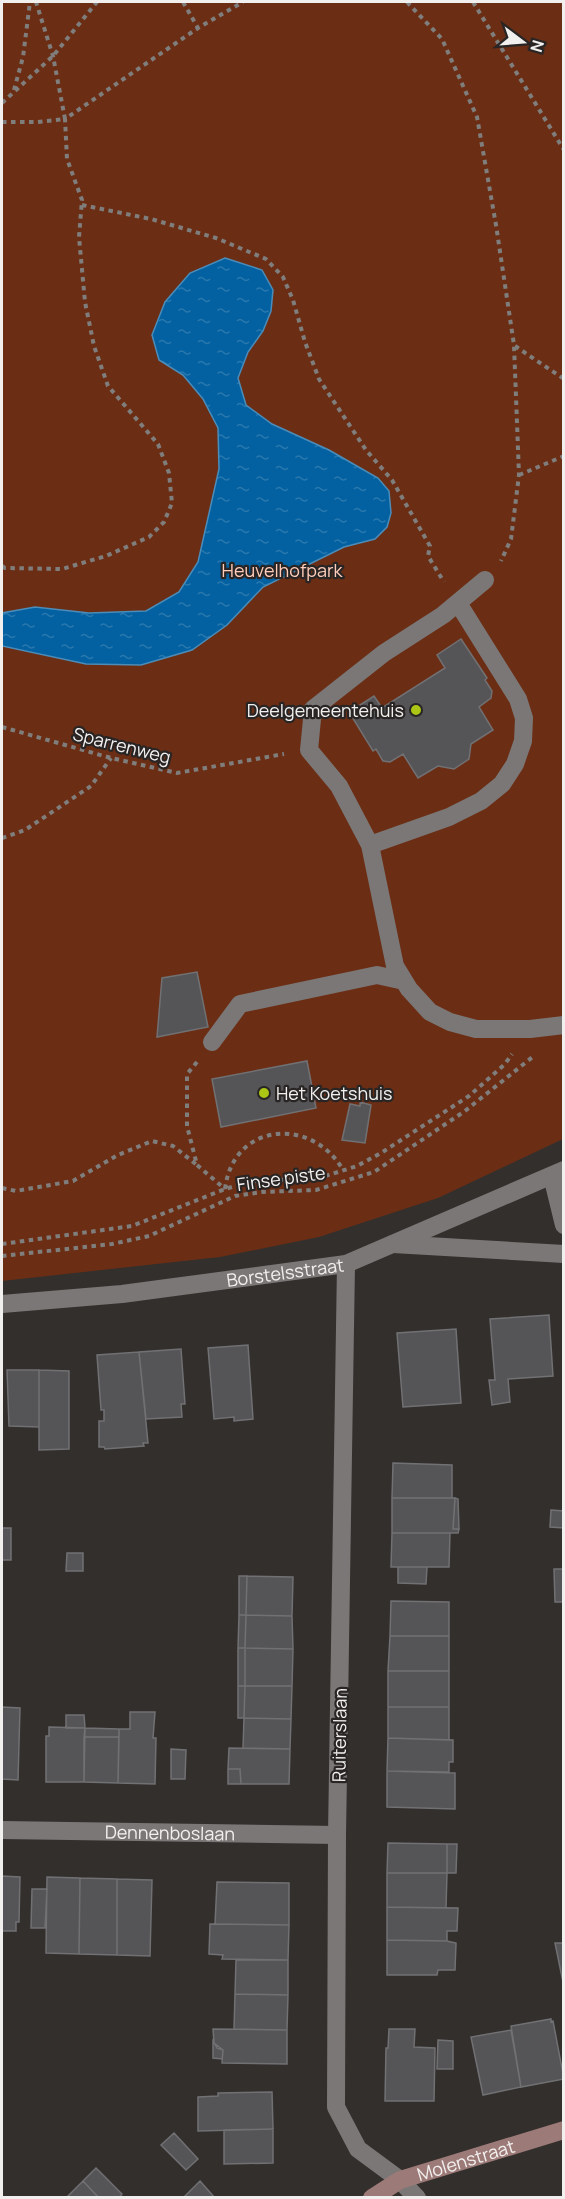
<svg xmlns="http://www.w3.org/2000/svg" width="565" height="2199" viewBox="0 0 565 2199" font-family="Manrope,sans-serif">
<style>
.park{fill:#6b2e15}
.water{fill:url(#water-ripples);stroke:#4b8cb8;stroke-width:1.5}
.building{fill:#555456;stroke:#717073;stroke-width:1.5}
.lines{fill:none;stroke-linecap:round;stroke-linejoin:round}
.path{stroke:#807e7c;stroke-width:4;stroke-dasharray:4.5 4.5;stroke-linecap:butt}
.lane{stroke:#7b7776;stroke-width:18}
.street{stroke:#7b7776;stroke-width:18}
.secondary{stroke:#9c7a77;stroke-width:18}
.poi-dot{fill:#abc614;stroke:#282524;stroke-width:2}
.labels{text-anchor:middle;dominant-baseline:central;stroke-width:4.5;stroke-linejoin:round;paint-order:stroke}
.park-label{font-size:18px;fill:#ffcdba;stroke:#282524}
.poi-label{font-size:18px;fill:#f2f0ef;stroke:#282524;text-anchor:end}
.street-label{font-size:18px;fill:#f2f0ef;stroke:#282524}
</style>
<defs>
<pattern id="water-ripples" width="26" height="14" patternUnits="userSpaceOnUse" patternTransform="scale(1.5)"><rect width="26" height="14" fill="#0461a1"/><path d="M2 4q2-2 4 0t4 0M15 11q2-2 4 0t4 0" fill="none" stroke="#2978ae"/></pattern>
</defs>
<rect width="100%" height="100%" fill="#322f2d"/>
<!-- park -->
<path class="park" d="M2,2H563V1139L438,1198L319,1237L220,1257L2,1281Z"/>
<!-- water -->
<path class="water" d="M225,258L262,270L273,290L271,311L263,331L248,352L238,378L246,405L272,424L329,450L378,478L389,491L391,513L387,527L375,539L344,547L263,587L227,625L192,650L141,665L86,664L2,646V613L35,607L89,613L146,611L179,592L198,562L219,469L218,428L203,399L183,375L159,360L152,335L165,302L190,273Z"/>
<!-- building -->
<path class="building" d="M461,639L487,678L485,680L492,691L491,698L479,707L493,730L471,744L469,759L454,769L438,766L418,778L403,754L390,762L383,761L376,749L373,751L349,712L374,696L382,708L445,668L437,655Z
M197,972L208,1027L157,1037L162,978Z
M307,1061L316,1108L221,1127L212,1079Z
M360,1102L371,1105L365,1143L342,1140L350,1104L360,1106Z
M549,1315L553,1376L508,1379L510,1402L492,1405L489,1380H495L490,1319Z
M456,1329L461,1403L403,1407L397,1333Z
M248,1345L253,1419L234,1421V1417L214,1419L208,1348Z
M181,1349L185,1404H181L182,1417L146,1419L139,1352Z
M139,1352L148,1443H143L144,1446L105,1449L104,1447H99V1421H104V1410H101L97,1355Z
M7,1370H39V1427L9,1426Z
M39,1370L69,1371V1449L39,1450Z
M393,1463L452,1465V1498H392Z
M392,1498H455L453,1529H459L458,1533H392Z
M455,1498L458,1499L459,1529H453Z
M551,1510L564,1511V1528L550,1527Z
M2,1528H11V1560H2Z
M392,1533H450L449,1567H391Z
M67,1553H83V1571H66Z
M398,1567H427L426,1584L398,1583Z
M554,1569H564V1602H555Z
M239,1576H247L246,1615H239Z
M247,1576L293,1577L292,1616L246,1615Z
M391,1601L449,1602V1636H390Z
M239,1615H246L245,1648H238Z
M246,1615L292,1616L293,1649L245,1648Z
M390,1636H449V1671H388Z
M238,1648H245V1686H238Z
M245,1648L293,1649L292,1686H245Z
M388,1671H449V1707H388Z
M238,1686H245L244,1718H238Z
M245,1686H292L291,1719L244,1718Z
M2,1707L20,1708L18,1780L2,1779Z
M388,1707H449V1740L388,1738Z
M130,1712H155L153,1738H156L155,1784L118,1783L119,1729H130Z
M66,1715H84L85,1728H66Z
M244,1718L291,1719L290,1749L243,1748Z
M49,1727L85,1728L84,1782H46V1736H49Z
M85,1728L119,1729V1737H84Z
M84,1737H119L118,1783L84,1782Z
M388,1738L453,1740V1762H449V1772L387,1771Z
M229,1748L290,1749L289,1784H241L240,1769H228Z
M171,1749L186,1750L185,1779H171Z
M228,1769H240L241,1784H228Z
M387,1771L455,1773V1809L387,1807Z
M388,1843L447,1844V1873H387Z
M447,1844H457L456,1873H447Z
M387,1873H447L446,1908L387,1907Z
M2,1876L20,1877L19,1922H16V1931H2Z
M47,1877L80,1878L79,1954L46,1953Z
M80,1878L117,1879V1955L79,1954Z
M117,1879L152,1880L150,1956L117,1955Z
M217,1882L289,1883V1925L215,1924Z
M32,1889H47L45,1928H31Z
M387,1907L458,1908L457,1931H447V1941L387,1940Z
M210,1924L289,1925L288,1960L222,1959L223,1955L209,1954Z
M387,1940L447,1941L456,1943L455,1970H438L437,1975H387Z
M555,1943H564V1987Z
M236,1960H288V1995L235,1994Z
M235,1994L288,1995L287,2030L234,2029Z
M551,2019V2022L553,2021L564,2079L521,2087L511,2026Z
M213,2029L287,2030V2064L222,2063L223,2050L214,2043Z
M389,2029H415L414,2047L435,2048L434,2101H385L386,2048H388Z
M511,2030L521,2087L483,2095L471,2037Z
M438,2040L453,2041V2069H437Z
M213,2041L217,2048L223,2050L222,2059L213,2058Z
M272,2092L273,2129L198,2131V2097L218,2096V2093Z
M273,2129V2163L224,2164V2130Z
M174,2133L198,2159L186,2170L161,2145Z
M96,2168L122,2194L119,2198H99L83,2181Z
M83,2181L99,2198H66Z
M200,2181L215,2198H183Z"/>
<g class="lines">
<!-- path -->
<path class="path" d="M183,2L198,28
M407,2L442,39L477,117L496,225L514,345L519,475L511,539L501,561
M473,2L564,150
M14,90L23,57L30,2
M2,103L53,56L97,2
M2,122H37L65,119L53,56L36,2
M82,205L151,219L216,238L266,259L283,277L293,300L305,342L319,379L366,450L392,480L430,546L428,556L444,582
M515,346L564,379
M519,475L564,456
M2,566L5,568L62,569L106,556L149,537L164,522L172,503L169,473L158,444L108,386L94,346L85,302L79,237L82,200L67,159L65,119L198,28L243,2
M2,727L111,758L177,773L284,754
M2,838L25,830L91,786L111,758
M197,1062L187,1074V1126L197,1165L225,1189
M2,1188L16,1191L73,1181L118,1155L152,1141L173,1146L197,1165
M225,1189C233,1122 312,1116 343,1170
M2,1244L132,1226L225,1189L252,1181L319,1178L357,1166L381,1153L469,1096L505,1064L512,1054
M2,1256L112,1244L149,1236L235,1196L262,1192L316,1190L374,1172L465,1111L535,1055"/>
<!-- lane -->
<path class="lane" d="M485,580L443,615L384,653L313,709L309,750L339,786L370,845L395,966L409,989L430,1012L450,1022L476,1029H530L564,1025
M370,845L449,817L481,801L502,784L515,764L523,741L524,718L518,699L458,603
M212,1042L240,1004L377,975L404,981"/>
<!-- street -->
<g class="street">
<path d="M552,1176L564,1225"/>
<path d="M393,1244L564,1254"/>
<path d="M346,1264L337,1835L336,2107L358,2149L400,2180L417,2198"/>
<path id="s1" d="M2,1304L122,1294L346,1264L564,1170"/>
<path id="s2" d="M2,1830L337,1835"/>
</g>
<!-- secondary -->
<path class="secondary" id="s3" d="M372,2198L400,2180L564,2130"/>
</g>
<!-- markers -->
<g class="poi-dot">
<circle cx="416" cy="710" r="6"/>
<circle cx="264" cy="1093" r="6"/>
</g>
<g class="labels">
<!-- park labels -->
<g class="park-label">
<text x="282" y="570">Heuvelhofpark</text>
</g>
<!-- poi labels -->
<g class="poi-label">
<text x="404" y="710">Deelgemeentehuis</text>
<text x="276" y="1093" text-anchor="start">Het Koetshuis</text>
</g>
<!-- street labels -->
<g class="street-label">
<text transform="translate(122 745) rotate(14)">Sparrenweg</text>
<text transform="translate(281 1178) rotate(-8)">Finse piste</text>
<text stroke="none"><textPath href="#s1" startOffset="285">Borstelsstraat</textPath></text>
<text transform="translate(339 1735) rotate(-89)">Ruiterslaan</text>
<text stroke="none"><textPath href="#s2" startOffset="168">Dennenboslaan</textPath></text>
<text stroke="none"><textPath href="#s3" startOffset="102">Molenstraat</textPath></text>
</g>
</g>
<!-- border -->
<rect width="565" height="2199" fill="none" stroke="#f2f0ef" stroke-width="6"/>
<!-- north arrow -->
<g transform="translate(523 42) rotate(106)" stroke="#282524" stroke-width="4.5" paint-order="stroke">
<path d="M0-4.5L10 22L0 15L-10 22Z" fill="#f2f0ef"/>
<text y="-9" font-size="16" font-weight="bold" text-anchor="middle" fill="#f2f0ef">N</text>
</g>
</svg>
